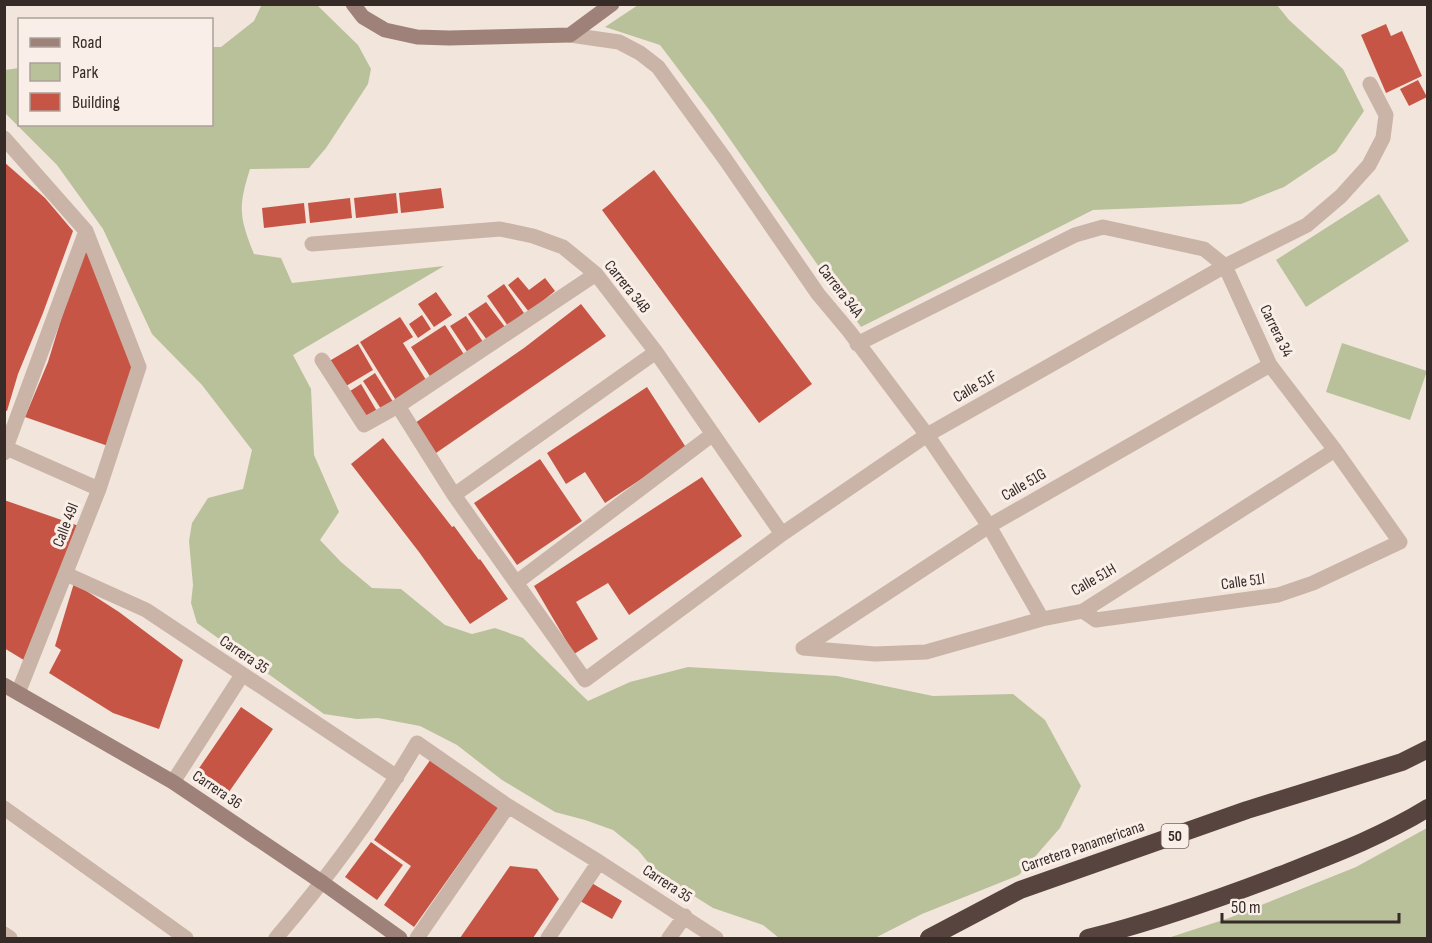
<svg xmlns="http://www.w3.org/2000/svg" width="1432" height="943" viewBox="0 0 1432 943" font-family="'Sofia Sans Condensed',sans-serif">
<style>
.green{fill:#b9c19b}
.building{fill:#c75545}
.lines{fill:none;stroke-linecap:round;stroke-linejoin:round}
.street{stroke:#cab3a7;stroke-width:15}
.secondary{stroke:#9e8279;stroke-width:15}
.highway{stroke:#58443f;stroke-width:18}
.labels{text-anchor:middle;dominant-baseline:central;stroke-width:6;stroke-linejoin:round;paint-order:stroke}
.shield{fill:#faefe8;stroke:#726662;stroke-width:1.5}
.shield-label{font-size:15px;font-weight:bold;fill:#372b28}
.street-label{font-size:16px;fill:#372b28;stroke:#faefe8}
</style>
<rect width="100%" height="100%" fill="#f2e5db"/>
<!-- green -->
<path class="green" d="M262,4L317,5L358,45L371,69L368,84L326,148L309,168L250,169C238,207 239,217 254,254L281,258L292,283L444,266L293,355L311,389L314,455L339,512L320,540L341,562L372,588L401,589L445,625L472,634L495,628L523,638L588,701L630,682L688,667L837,676L933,696L1013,694L1045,720L1081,786L1060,828L1019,875L922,914L875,938H779L763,925L713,908L656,872L638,850L613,830L585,820L555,812L502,780L457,745L420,726L378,718L357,719L324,714L197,623L191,603L193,585L189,541L192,523L208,498L243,489L252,450L202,385L152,334L103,229L57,165L5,113V70L19,68L20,124H212V47H221L254,21Z
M638,5H1277L1289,20L1343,69L1364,111L1336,152L1284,187L1241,204L1093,210L861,327L713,115L660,45L605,27Z
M1379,194L1409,241L1306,307L1276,260Z
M1342,343L1427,371L1410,420L1326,392Z
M1427,828V938H1168L1229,918L1356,867Z"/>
<!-- building -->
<path class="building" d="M1386,24L1391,36L1402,31L1422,76L1386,93L1361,35Z
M1418,80L1427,97L1409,106L1400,89Z
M4,162L45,198L73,231L43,313L18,374L7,411L4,410Z
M654,170L812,384L759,423L602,210Z
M441,188L444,208L401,213L399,193Z
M396,193L398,213L356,218L354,198Z
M350,198L352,218L310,223L308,203Z
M304,203L306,223L264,228L262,208Z
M87,245L135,367L108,446L25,417L48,362L67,300Z
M518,277L529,290L545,278L555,291L529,312L508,285Z
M504,284L524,313L508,326L487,296Z
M436,292L452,315L434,327L418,304Z
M486,302L505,327L487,340L468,314Z
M581,304L606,336L436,453L415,423L524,348Z
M422,315L431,329L418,338L409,324Z
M466,316L483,342L468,353L450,326Z
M400,317L413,337L403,343L428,383L397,402L360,342Z
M445,325L465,356L431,378L411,347Z
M358,344L373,370L341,389L326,363Z
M375,373L395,405L383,412L363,381Z
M361,384L378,413L364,421L347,393Z
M647,387L687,449L605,503L585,472L566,484L547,453Z
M383,438L452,527L454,526L479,560L480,559L508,599L470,624L419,552L351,464Z
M540,459L582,521L517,565L474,503Z
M702,477L742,536L629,615L608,583L576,602L598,639L574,654L534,586Z
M4,500L79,526L27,662L4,648Z
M74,583L119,612L183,660L159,729L113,713L49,673L61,650L55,646Z
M241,707L273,729L224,799L193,777Z
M431,759L499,807L414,927L384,905L411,866L374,840Z
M371,842L403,865L377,900L345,877Z
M510,866L537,869L559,899L533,938H460Z
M590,882L622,901L612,919L580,901Z"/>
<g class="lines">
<!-- street -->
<path class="street" d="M570,35L619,42L640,53L658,67L725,159L818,294L849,331L927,435L989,526L1042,619
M4,138L86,231L139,367L99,489L18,693
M312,244L500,229L533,236L563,247L596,274L656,352L782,534
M857,344L1075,235L1103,227L1204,249L1225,266L1270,365L1335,450L1400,542L1313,583L1278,595L1096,620L1083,611
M322,360L364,425L398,406L596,274
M398,406L454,495L585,680L782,534L927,435L1225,266L1307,225L1341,196L1369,165L1383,138L1386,115L1370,84
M4,447L99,489
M4,453L86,231
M454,495L656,352
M66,574L146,610L397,777
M517,582L713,434
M803,648L875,654L926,652L1042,619L1083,611L1335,450
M803,648L989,526L1270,365
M173,782L242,675
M4,808L186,938
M4,934L10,938
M276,938C328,877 376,813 417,743L508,806L599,862L716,938
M417,938L508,806
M548,938L599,862
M669,938L685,916"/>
<!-- secondary -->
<path class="secondary" d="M353,4L363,17L385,30L417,37L449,38L570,35L612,4
M4,685L173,782L323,883L400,938"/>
<!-- highway -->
<path class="highway" d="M929,938L1020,890L1247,810L1402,762L1428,749
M1088,938C1153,922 1215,900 1278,876C1329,856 1381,837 1428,808"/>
</g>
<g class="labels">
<!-- shield labels -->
<rect class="shield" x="1161.5" y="824" width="27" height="24" rx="4.5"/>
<g class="shield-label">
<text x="1175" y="836">50</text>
</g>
<!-- street labels -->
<g class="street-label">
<text transform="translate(627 287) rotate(51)">Carrera 34B</text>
<text transform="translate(840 291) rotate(52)">Carrera 34A</text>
<text transform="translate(1276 331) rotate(64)">Carrera 34</text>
<text transform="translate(975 387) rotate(-30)">Calle 51F</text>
<text transform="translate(1024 485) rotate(-30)">Calle 51G</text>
<text transform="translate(66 525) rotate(-69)">Calle 49I</text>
<text transform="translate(1094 580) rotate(-30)">Calle 51H</text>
<text transform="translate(1243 582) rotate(-8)">Calle 51I</text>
<text transform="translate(244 655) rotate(34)">Carrera 35</text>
<text transform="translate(217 790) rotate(34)">Carrera 36</text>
<text transform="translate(1083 847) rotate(-19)">Carretera Panamericana</text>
<text transform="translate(667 884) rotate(33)">Carrera 35</text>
</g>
</g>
<!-- border -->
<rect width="1432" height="943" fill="none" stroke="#372b28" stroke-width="12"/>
<!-- legend -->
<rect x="18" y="18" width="195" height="108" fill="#faefe8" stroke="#aca19b" stroke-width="1.5"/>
<rect x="30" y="38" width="30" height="9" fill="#9e8279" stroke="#aca19b" stroke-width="1.5"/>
<text x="72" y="48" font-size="18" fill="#372b28">Road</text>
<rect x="30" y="63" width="30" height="18" fill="#b9c19b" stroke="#aca19b" stroke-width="1.5"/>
<text x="72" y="78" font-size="18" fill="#372b28">Park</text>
<rect x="30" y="93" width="30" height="18" fill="#c75545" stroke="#aca19b" stroke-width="1.5"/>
<text x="72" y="108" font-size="18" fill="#372b28">Building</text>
<!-- scale -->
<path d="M1222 913v9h177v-9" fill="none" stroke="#372b28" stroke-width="3"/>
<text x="1231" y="913" font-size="18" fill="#372b28" stroke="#faefe8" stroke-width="4.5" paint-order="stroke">50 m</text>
</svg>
